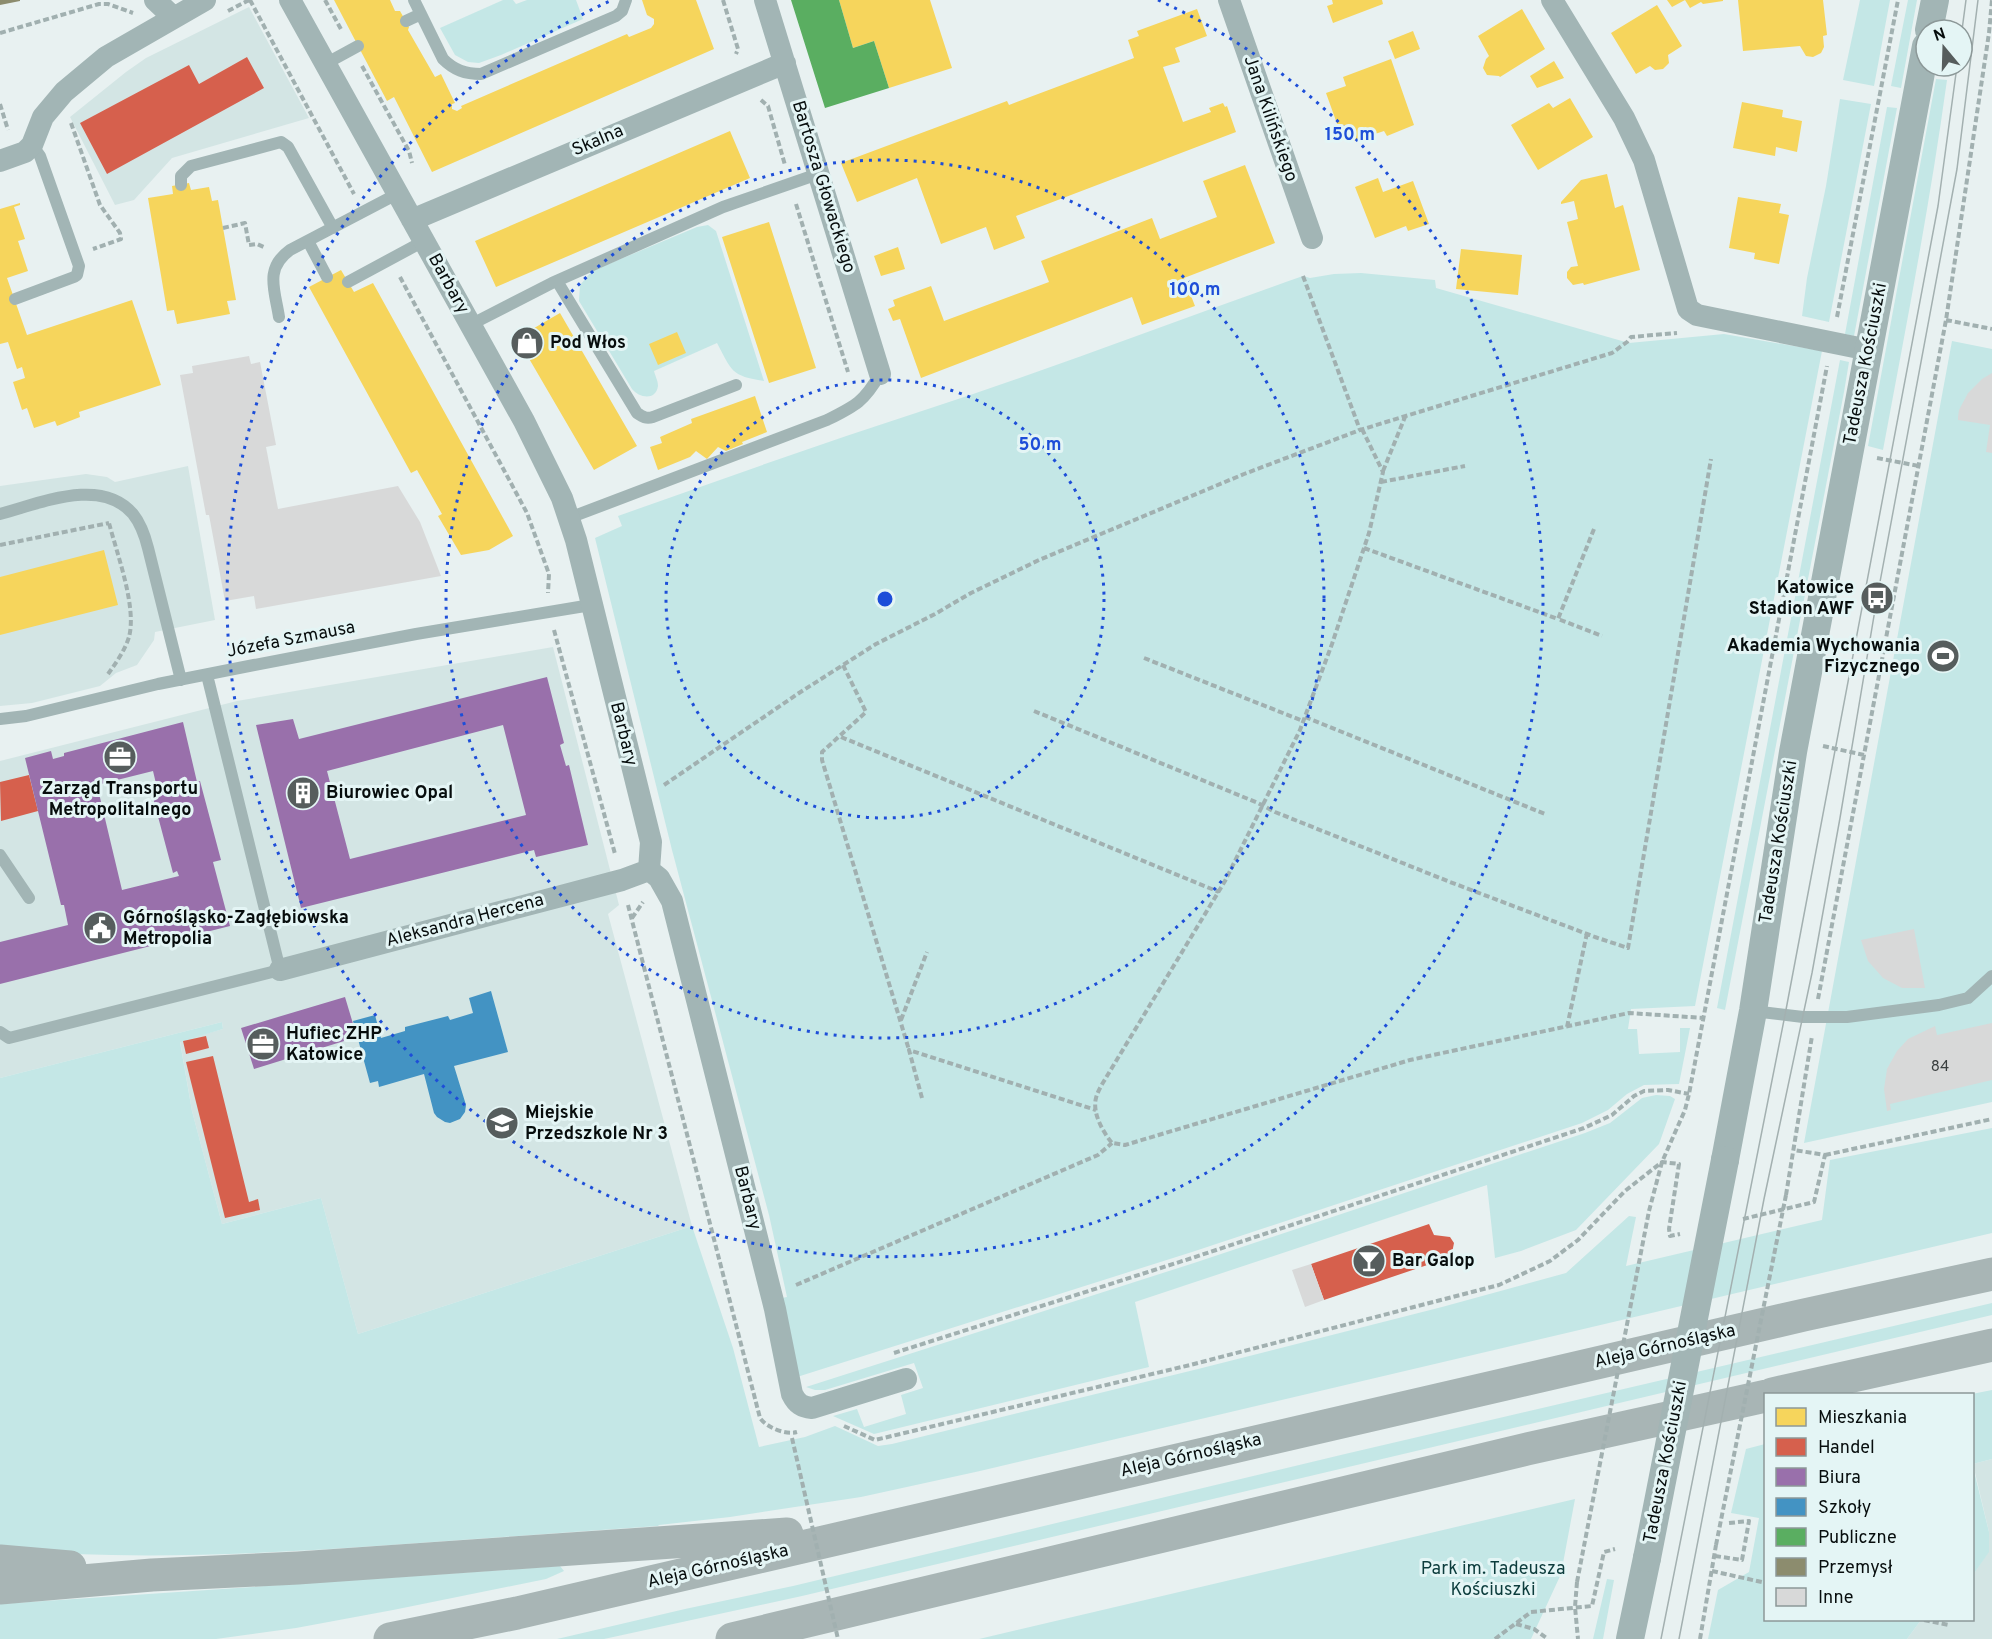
<svg xmlns="http://www.w3.org/2000/svg" width="1992" height="1639" viewBox="0 0 1992 1639" font-family="Overpass,sans-serif">
<style>
.built{fill:#d3e5e4}
.green{fill:#c4e7e6}
.homes{fill:#f6d55c}
.shops{fill:#d6604d}
.offices{fill:#9970ab;fill-rule:evenodd}
.schools{fill:#4393c3}
.public{fill:#5aae61}
.industry{fill:#8c8c6e}
.building{fill:#d8d9d9}
.lines{fill:none;stroke-linecap:round;stroke-linejoin:round}
.path{stroke:#a1b0b0;stroke-width:4;stroke-dasharray:6 3;stroke-linecap:butt}
.service{stroke:#a2b5b5;stroke-width:12}
.minor{stroke:#a2b5b5;stroke-width:22}
.tertiary{stroke:#a2b5b5;stroke-width:28}
.motorway{stroke:#a8b5b5;stroke-width:33}
.tram{stroke:#a3b0b0;stroke-width:1.5}
.path-bridge{stroke:#a1b0b0;stroke-width:4;stroke-dasharray:6 3;stroke-linecap:butt}
.tertiary-bridge{stroke:#a2b5b5;stroke-width:28}
.ring{fill:none;stroke:#1d4ed8;stroke-width:3;stroke-dasharray:3 6}
.labels{text-anchor:middle;dominant-baseline:central;stroke-width:6;stroke-linejoin:round;paint-order:stroke}
.number-label{font-size:15px;fill:#3b4040}
.street-label{font-size:18px;fill:#070d0d;stroke:#e4f5f5}
.poi-label{font-size:18px;font-weight:bold;fill:#070d0d;stroke:#e4f5f5;text-anchor:start}
.park-label{font-size:18px;fill:#0c3c3c;stroke:#e4f5f5}
.centre{fill:#1d4ed8;stroke:#e4f5f5;stroke-width:3}
.ring-label{font-size:18px;text-anchor:middle;font-weight:bold;fill:#1d4ed8;stroke:#e4f5f5;stroke-width:6;stroke-linejoin:round;paint-order:stroke}
</style>
<rect width="100%" height="100%" fill="#e8f1f1"/>
<!-- built -->
<path class="built" d="M249,7L309,118L172,158L134,200L115,205L70,117L126,72L146,58Z
M188,466L215,620L155,632L154,640L137,665L116,673L100,686L32,703L0,706V486L86,474L107,477L115,482Z
M553,647L619,905L608,914L692,1226L358,1334L321,1198L222,1224L192,1111L180,1041L223,1029L222,1022L0,1078V761L237,701Z
M1992,1459V1639H1907L1921,1620H1972L1973,1575L1989,1551V1532L1973,1464Z"/>
<!-- green -->
<path class="green" d="M503,0H513L516,4L527,0H576L583,19L501,55L479,63L468,62L455,55L440,28Z
M1860,0H1890L1874,86L1843,80Z
M1908,0H1917L1901,88L1891,86Z
M1936,79L1947,80C1930,204 1906,327 1883,450L1868,446Z
M1840,99L1871,104L1829,322L1802,316L1807,278L1826,186Z
M1887,107L1897,108L1854,336L1845,334Z
M708,225L716,231L764,381C731,376 732,371 717,343L654,371C655,376 658,380 658,386C656,401 639,398 632,389L579,301L580,285L592,271L697,227Z
M1361,273L1435,280L1436,288L1629,343L1724,334L1822,351L1695,1006L1631,1009L1628,1029H1637L1639,1054L1680,1052V1028H1690L1679,1084L1644,1085L1627,1094L1608,1110L1582,1123L1192,1252L797,1377L782,1298L787,1297L769,1215L672,850L595,538L622,526L618,516C722,479 826,442 931,408C1056,367 1179,320 1303,276L1310,278L1334,274Z
M1952,341L1992,349V1102L1804,1143Z
M1840,360L1849,362L1844,392L1725,1010L1717,1008Z
M222,1022L223,1029L180,1042L192,1111L222,1224L321,1198L358,1334L692,1226L733,1348L759,1447L805,1437L835,1426L878,1446L892,1444L1198,1369L1442,1307L1566,1273L1629,1216L1636,1217L1626,1266L1822,1220L1830,1160L1992,1128V1233L980,1471L861,1497L730,1517L659,1525L658,1526C569,1532 480,1539 391,1545C261,1554 130,1561 0,1549V1078Z
M1656,1095L1670,1096L1675,1099L1659,1144L1576,1230L1521,1251L1495,1258L1487,1185L1135,1302L1149,1367L874,1434L833,1416L857,1409L864,1427L906,1414L901,1395L923,1388L914,1363L825,1390H815L806,1387L1194,1263L1585,1133L1610,1123L1642,1098Z
M1992,1303V1315L802,1596L604,1639H557L685,1609L793,1586L1345,1454Z
M1992,1390V1459L1973,1464L1972,1394Z
M1765,1444L1766,1620H1921L1907,1639H1708L1718,1590L1749,1572L1759,1518L1731,1513L1746,1449Z
M1973,1467L1989,1532V1552L1973,1575Z
M1575,1499L1561,1574L1531,1639H979Z
M560,1566L564,1571L546,1579L393,1610L296,1628L216,1639H0V1604Z
M1607,1579L1614,1580L1603,1639H1593Z"/>
<!-- homes -->
<path class="homes" d="M334,0H390L395,11H400L409,27L408,30L435,77L441,74L455,103L452,104V109L457,111L462,108L461,106L627,34L629,37L651,28L654,24V19L647,15L642,0H696L714,49L432,172L394,97L387,101Z
M839,0H930L952,68L889,88L874,41L853,48Z
M1332,0H1382L1383,4L1333,23L1327,6L1333,4Z
M1667,0H1723V1L1703,4L1701,2L1690,8L1685,0L1672,7Z
M1738,0H1823L1827,35L1823,36L1824,47L1821,53L1813,57L1806,56L1800,46L1743,51Z
M1657,5L1682,46L1668,55L1669,63L1663,69L1655,70L1650,66L1636,74L1611,33Z
M1197,9L1207,36L1175,48L1180,62L1163,67L1183,122L1211,112L1209,108L1223,103L1225,107L1227,106L1236,132L1016,216L1025,238L994,250L986,227L941,244L917,178L857,202L841,163L1007,101L1009,105L1134,58L1128,40L1139,36L1137,31Z
M1522,9L1545,49L1500,77L1499,76L1487,75L1483,68L1486,59L1489,56L1478,36Z
M1413,31L1420,49L1395,59L1388,41Z
M1391,59L1414,125L1387,136L1384,131L1357,140L1351,141L1346,139L1340,132L1326,93L1346,86L1343,77Z
M1554,61L1564,78L1537,88L1530,76Z
M1570,98L1593,137L1538,170L1511,125L1549,103L1553,108Z
M1742,102L1783,110L1782,117L1802,121L1797,152L1776,147L1775,156L1733,148Z
M730,131L750,178L496,287L475,241Z
M1245,165L1275,243L1184,278L1195,306L1142,325L1132,297L921,378L900,319L893,321L888,309L895,306L893,300L931,286L944,321L1049,282L1041,261L1152,218L1160,239L1217,217L1203,181Z
M1607,174L1615,208L1623,205L1640,270L1584,285L1583,283L1573,285L1567,278V272L1571,267L1578,266L1567,222L1578,219L1574,201L1561,204V202L1581,180Z
M1378,178L1383,192L1413,181L1429,224L1408,231L1406,226L1375,238L1355,187Z
M189,183L191,190L209,187L212,201L218,200L236,300L227,301L230,314L177,324L174,310L167,311L148,198L173,194L172,186Z
M1738,197L1781,204L1779,213L1789,215L1779,264L1754,259L1755,253L1729,248Z
M20,203V205L14,207L25,239L18,241L28,271L7,278L27,335L132,300L161,385L79,412L80,417L57,426L55,421L34,428L27,408L22,410L13,382L25,378L22,367L17,369L8,342L0,344V209Z
M769,222L816,368L769,383L722,237Z
M898,247L905,269L881,276L874,256Z
M1461,249L1522,255L1518,295L1456,289Z
M341,270L354,292L373,283L513,536L489,550L461,555L438,516L442,514L417,470L411,473L309,287Z
M560,313L637,446L594,470L517,338Z
M677,332L686,353L658,365L649,344Z
M755,396L767,432L742,442L743,444L726,451L718,447L707,459L696,451L690,457L658,470L650,447L662,443L660,437L692,423L691,419Z
M104,550L118,605L0,635V577Z"/>
<!-- shops -->
<path class="shops" d="M247,57L264,88L107,174L80,123L189,65L199,84Z
M29,775L38,811L1,821L0,782Z
M206,1036L209,1048L186,1054L183,1041Z
M213,1056L249,1202L258,1199L260,1210L225,1218L186,1062Z
M1429,1224L1434,1235L1450,1237L1454,1243L1452,1253L1448,1258L1324,1300L1311,1264Z"/>
<!-- offices -->
<path class="offices" d="M547,677L564,743L560,745L566,766L569,765L588,845L536,857L534,850L301,908L256,725L293,719L299,739ZM503,725L526,815L350,859L327,771Z
M183,722L197,782L200,781L221,860L213,862L230,926L0,984V942L68,925L64,905H61L25,758L51,751L53,759L64,756V753ZM153,771L158,792L152,794L173,873L177,871L179,876L122,890L97,785Z
M345,997L357,1037L254,1069L241,1028Z"/>
<!-- schools -->
<path class="schools" d="M491,991L508,1052L454,1066L466,1105L465,1112L460,1119L450,1123L445,1122L437,1117L434,1113L424,1074L379,1087L378,1081L370,1083L353,1021L375,1015L381,1038L405,1031V1027L448,1016L450,1020L473,1013L469,998Z"/>
<!-- public -->
<path class="public" d="M791,0H839L853,48L874,41L889,88L825,108Z"/>
<!-- industry -->
<path class="industry" d="M0,0H20V1L0,5Z"/>
<!-- building -->
<path class="building" d="M249,356L251,364L260,362L276,445L266,447L278,509L398,486L420,522L441,576L256,609L254,596L225,601L209,515H206L180,375L193,373L192,366Z
M1992,373V453L1986,452L1990,425L1958,420V417L1959,410L1968,393L1982,379Z
M1914,929L1925,988H1902L1883,978L1868,961L1861,940Z
M1992,1023V1080L1890,1104L1891,1110L1887,1111L1884,1089L1887,1069L1897,1051L1908,1039L1933,1027L1935,1026L1937,1035Z
M1311,1264L1324,1300L1305,1307L1292,1270Z"/>
<g class="lines">
<!-- path -->
<path class="path" d="M250,0L354,194
M325,0L342,31
M723,0L738,49L736,54
M228,11L249,0
M0,33L99,4H108L133,13
M362,66L409,151L412,163
M761,100L768,106L785,165
M0,104L8,130
M71,123L100,205L120,233L121,239L93,249
M796,204L848,372
M223,228L245,223L249,245L257,244L266,248
M1303,276L1360,430
M400,277L527,513L549,574L548,593
M1837,317L1898,0
M1946,320L1992,329
M1362,429L1383,472L1369,533L1332,644L1300,730L1225,881L1107,1076C1103,1083 1098,1090 1096,1098C1092,1113 1103,1132 1112,1143L1125,1145L1410,1060L1559,1028L1629,1013L1704,1018
M1877,458L1919,466
M1383,471L1405,417
M1381,482L1465,466
M1594,529L1558,619L1602,636
M0,545L109,523
M1364,548L1558,619
M554,630L615,854
M1144,658L1303,721
M843,665L866,712L822,752V760L909,1050
M108,674C116,663 125,650 129,637C137,607 117,554 109,523H111
M1034,711L1258,803L1275,812L1450,882L1595,937L1628,948L1711,459
M1305,717L1545,814
M841,737L1219,892
M1823,746L1864,755
M664,785L799,693L876,644L935,614L971,593L1039,560L1244,474L1360,430L1612,353L1627,342L1631,337L1677,333
M628,905L760,1418C767,1428 786,1435 797,1432
M632,918L643,902
M1818,999L1946,320L1989,33L1992,0
M901,1020L927,952
M1567,1027L1587,933
M922,1098L909,1050L1096,1110
M1825,1155L1992,1119
M1786,1195L1812,1036
M1649,1211L1662,1162L1685,1110L1689,1094L1827,366
M1743,1219L1814,1202L1825,1155L1794,1150
M796,1285L1098,1155L1112,1143
M894,1353L1192,1258L1584,1128L1612,1115L1634,1096L1644,1091L1668,1090L1689,1094
M844,1426L875,1440L1190,1365L1499,1285L1550,1261L1578,1240L1625,1191L1662,1162L1679,1164L1669,1229L1670,1236L1680,1234
M1715,1556L1742,1560L1749,1521L1729,1523
M1712,1571L1766,1583
M1577,1582L1575,1607L1578,1639
M1924,1620L1949,1625
M1516,1624L1534,1629L1548,1639
M1495,1639L1531,1612L1592,1606L1604,1552L1615,1549
M1700,1639L1716,1545"/>
<!-- service -->
<path class="service" d="M414,0L443,59C454,70 465,74 481,74L616,16L622,11L626,0
M406,21L421,14
M325,64L358,46
M181,185V176L191,166L281,142L288,147L333,228
M308,241L327,277
M557,281L637,413C643,417 646,419 653,417L736,385
M348,282L424,241
M15,299L74,277L77,275L79,266L40,156L32,145
M279,317C275,290 264,269 290,250L397,194
M470,325L552,283L723,207L818,174
M0,514C39,504 101,476 133,514C141,524 145,536 148,548L181,680
M569,518L827,420C855,406 864,402 880,374
M0,719L26,716L158,684L254,665L416,634L591,605
M0,855L29,898
M1753,1011L1803,1017H1847L1939,1005L1968,998L1992,976
M0,1032L9,1038L280,970L207,675"/>
<!-- minor -->
<path class="minor" d="M155,0L173,17
M290,0L524,421L562,498L576,540L651,842L649,870
M765,0L880,374
M1229,0L1312,238
M1552,0L1624,118L1644,160L1688,309L1697,315L1869,350
M0,161L25,152L32,145L43,117L64,92L106,57L205,0
M412,220L785,63
M649,870L659,878L672,901L775,1309L792,1394C797,1404 802,1407 812,1408L906,1379
M280,970L622,880L649,870"/>
<!-- tertiary -->
<path class="tertiary" d="M1929,30L1935,0
M1725,1160L1753,1011L1793,752L1926,46
M1630,1639L1647,1558"/>
<!-- motorway -->
<path class="motorway" d="M1772,1394L1992,1345
M0,1561L70,1567
M0,1588L152,1575L298,1568L787,1534
M390,1639L517,1613L1804,1315L1992,1274
M732,1639L1527,1449L1766,1396"/>
<!-- tram -->
<path class="tram" d="M1962,30L1966,0
M1661,1639L1785,1015L1938,206L1957,66
M1679,1639L1764,1199L1812,973L1840,818L1877,598L1957,169L1978,0"/>
<!-- path-bridge -->
<path class="path-bridge" d="M792,1438L838,1639
M1716,1545L1786,1195
M1577,1582L1649,1211"/>
<!-- tertiary-bridge -->
<path class="tertiary-bridge" d="M1647,1558L1725,1160"/>
</g>
<!-- distance rings -->
<g class="ring">
<circle cx="885" cy="599" r="219"/>
<circle cx="885" cy="599" r="439"/>
<path d="M1158 0A658 658 0 1 1 612 0"/>
</g>
<!-- icons -->
<defs>
<symbol id="shop-disc" viewBox="-11 -11 22 22"><circle r="9.5" fill="#565d5d" stroke="#e4f5f5"/><path d="M-5-2.5h2.3a2.7 3.5 0 0 1 5.4 0H5L5.5 6h-11ZM-1.5-2.5h3a1.5 2.3 0 0 0-3 0Z" fill="#fff"/></symbol>
<symbol id="bus-disc" viewBox="-11 -11 22 22"><circle r="9.5" fill="#565d5d" stroke="#e4f5f5"/><path d="M-5-6H5V4H4V6H2V4H-2V6H-4V4H-5ZM-3.5-4V0h7V-4ZM-3.5 1.2v1.5H-2V1.2ZM2 1.2v1.5H3.5V1.2Z" fill="#fff"/></symbol>
<symbol id="stadium-disc" viewBox="-11 -11 22 22"><circle r="9.5" fill="#565d5d" stroke="#e4f5f5"/><path d="M0-5a6.5 5 0 1 0 0 10a6.5 5 0 1 0 0-10ZM-3.5-1.8h7v3.6h-7Z" fill="#fff"/></symbol>
<symbol id="office-disc" viewBox="-11 -11 22 22"><circle r="9.5" fill="#565d5d" stroke="#e4f5f5"/><path d="M-6-3h4V-5.5h4V-3h4V5H-6ZM-1-4.5V-3h2v-1.5ZM-6 0V1H6V0Z" fill="#fff"/></symbol>
<symbol id="building-disc" viewBox="-11 -11 22 22"><circle r="9.5" fill="#565d5d" stroke="#e4f5f5"/><path d="M-4-6H4V6H1V3H-1V6H-4ZM-2.5-4.3h1.7v1.8h-1.7ZM.8-4.3h1.7v1.8H.8ZM-2.5-1h1.7V.8h-1.7ZM.8-1h1.7V.8H.8Z" fill="#fff"/></symbol>
<symbol id="civic-disc" viewBox="-11 -11 22 22"><circle r="9.5" fill="#565d5d" stroke="#e4f5f5"/><path d="M-.6-6.5H3V-4.5H.6V-3L4-1V1h2V6H-6V1h2V-1L-.6-3ZM-1.2 2.5V6h2.4V2.5Z" fill="#fff"/></symbol>
<symbol id="school-disc" viewBox="-11 -11 22 22"><circle r="9.5" fill="#565d5d" stroke="#e4f5f5"/><path d="M0-5L7-2L0 1L-7-2ZM-4 1L0 2.5L4 1V4Q0 6-4 4Z" fill="#fff"/></symbol>
<symbol id="bar-disc" viewBox="-11 -11 22 22"><circle r="9.5" fill="#565d5d" stroke="#e4f5f5"/><path d="M-6-5H6L.8 .8V4.5H3.5V6h-7V4.5H-.8V.8Z" fill="#fff"/></symbol>
</defs>
<g fill-rule="evenodd">
<use href="#shop-disc" x="508" y="324" width="38" height="38"/>
<use href="#bus-disc" x="1858" y="579" width="38" height="38"/>
<use href="#stadium-disc" x="1924" y="637" width="38" height="38"/>
<use href="#office-disc" x="101" y="738" width="38" height="38"/>
<use href="#building-disc" x="284" y="774" width="38" height="38"/>
<use href="#civic-disc" x="81" y="909" width="38" height="38"/>
<use href="#office-disc" x="244" y="1025" width="38" height="38"/>
<use href="#school-disc" x="483" y="1104" width="38" height="38"/>
<use href="#bar-disc" x="1350" y="1242" width="38" height="38"/>
</g>
<g class="labels">
<!-- number labels -->
<g class="number-label">
<text x="1940" y="1067">84</text>
</g>
<!-- street labels -->
<g class="street-label">
<text transform="translate(1270 119) rotate(71)">Jana Kilińskiego</text>
<text transform="translate(598 141) rotate(-23)">Skalna</text>
<text transform="translate(823 187) rotate(73)">Bartosza Głowackiego</text>
<text transform="translate(448 284) rotate(61)">Barbary</text>
<text transform="translate(1866 364) rotate(-79)">Tadeusza Kościuszki</text>
<text transform="translate(291 640) rotate(-11)">Józefa Szmausa</text>
<text transform="translate(623 734) rotate(76)">Barbary</text>
<text transform="translate(1779 842) rotate(-81)">Tadeusza Kościuszki</text>
<text transform="translate(465 921) rotate(-15)">Aleksandra Hercena</text>
<text transform="translate(747 1198) rotate(76)">Barbary</text>
<text transform="translate(1665 1347) rotate(-13)">Aleja Górnośląska</text>
<text transform="translate(1191 1456) rotate(-13)">Aleja Górnośląska</text>
<text transform="translate(1666 1462) rotate(-79)">Tadeusza Kościuszki</text>
<text transform="translate(718 1567) rotate(-13)">Aleja Górnośląska</text>
</g>
<!-- poi labels -->
<g class="poi-label">
<text x="550" y="343">Pod Włos</text>
<text x="1854" y="588" text-anchor="end">Katowice<tspan x="1854" dy="21">Stadion AWF</tspan></text>
<text x="1920" y="646" text-anchor="end">Akademia Wychowania<tspan x="1920" dy="21">Fizycznego</tspan></text>
<text x="120" y="789" text-anchor="middle">Zarząd Transportu<tspan x="120" dy="21">Metropolitalnego</tspan></text>
<text x="326" y="793">Biurowiec Opal</text>
<text x="123" y="918">Górnośląsko-Zagłębiowska<tspan x="123" dy="21">Metropolia</tspan></text>
<text x="286" y="1034">Hufiec ZHP<tspan x="286" dy="21">Katowice</tspan></text>
<text x="525" y="1113">Miejskie<tspan x="525" dy="21">Przedszkole Nr 3</tspan></text>
<text x="1392" y="1261">Bar Galop</text>
</g>
<!-- park labels -->
<g class="park-label">
<text x="1493" y="1569">Park im. Tadeusza<tspan x="1493" dy="21">Kościuszki</tspan></text>
</g>
</g>
<circle cx="885" cy="599" r="9" class="centre"/>
<g class="ring-label">
<text x="1350" y="140">150 m</text>
<text x="1195" y="295">100 m</text>
<text x="1040" y="450">50 m</text>
</g>
<!-- legend -->
<rect x="1764" y="1393" width="210" height="228" fill="#e4f5f5" stroke="#8c9898" stroke-width="1.5"/>
<rect x="1776" y="1408" width="30" height="18" fill="#f6d55c" stroke="#8c9898" stroke-width="1.5"/>
<text x="1818" y="1423" font-size="18" fill="#070d0d">Mieszkania</text>
<rect x="1776" y="1438" width="30" height="18" fill="#d6604d" stroke="#8c9898" stroke-width="1.5"/>
<text x="1818" y="1453" font-size="18" fill="#070d0d">Handel</text>
<rect x="1776" y="1468" width="30" height="18" fill="#9970ab" stroke="#8c9898" stroke-width="1.5"/>
<text x="1818" y="1483" font-size="18" fill="#070d0d">Biura</text>
<rect x="1776" y="1498" width="30" height="18" fill="#4393c3" stroke="#8c9898" stroke-width="1.5"/>
<text x="1818" y="1513" font-size="18" fill="#070d0d">Szkoły</text>
<rect x="1776" y="1528" width="30" height="18" fill="#5aae61" stroke="#8c9898" stroke-width="1.5"/>
<text x="1818" y="1543" font-size="18" fill="#070d0d">Publiczne</text>
<rect x="1776" y="1558" width="30" height="18" fill="#8c8c6e" stroke="#8c9898" stroke-width="1.5"/>
<text x="1818" y="1573" font-size="18" fill="#070d0d">Przemysł</text>
<rect x="1776" y="1588" width="30" height="18" fill="#d8d9d9" stroke="#8c9898" stroke-width="1.5"/>
<text x="1818" y="1603" font-size="18" fill="#070d0d">Inne</text>
<!-- north arrow -->
<g transform="translate(1944 48) rotate(341)"><circle r="28" fill="#e4f5f5" stroke="#8c9898" stroke-width="1.5"/>
<path d="M0-4.5L10 22L0 15L-10 22Z" fill="#565d5d"/>
<text y="-9" font-size="16" font-weight="bold" text-anchor="middle" fill="#070d0d">N</text>
</g>
</svg>
